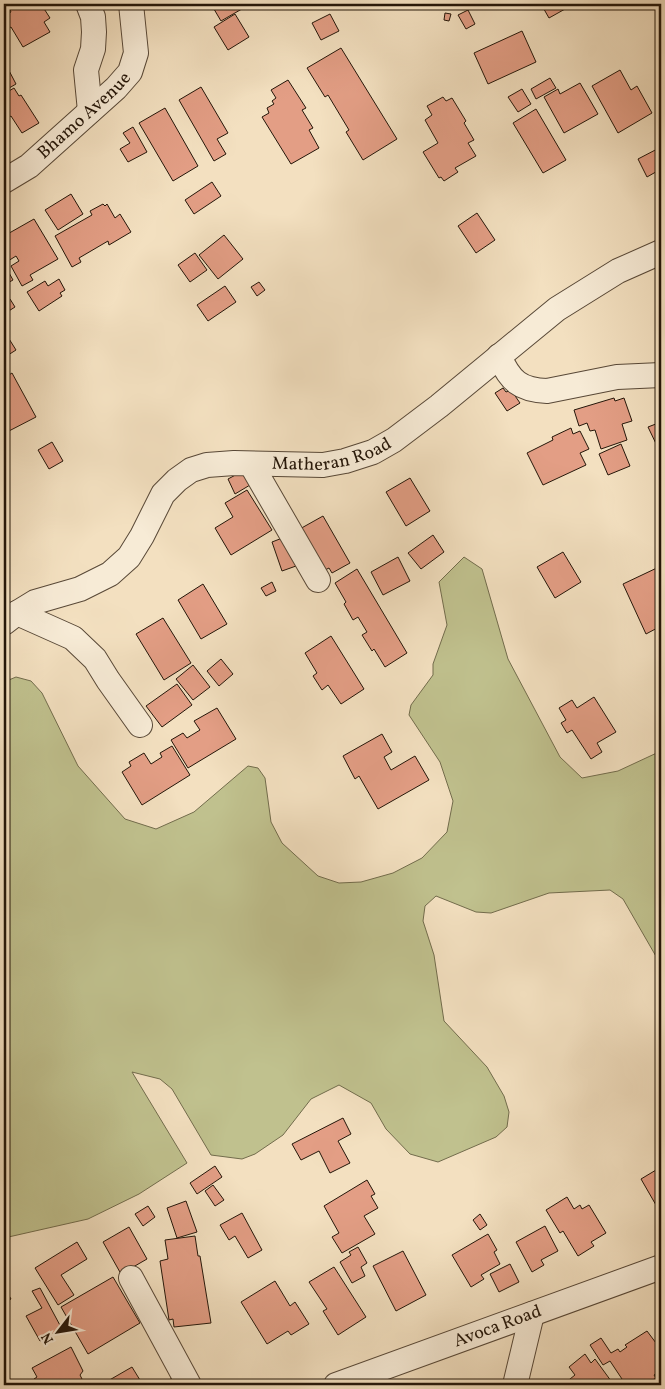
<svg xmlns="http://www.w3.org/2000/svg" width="665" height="1389" viewBox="0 0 665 1389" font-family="Vollkorn,serif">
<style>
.green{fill:#c0c18e;stroke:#726c4c}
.building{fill:#e39e85;stroke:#241609}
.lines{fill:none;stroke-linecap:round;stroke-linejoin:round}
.minor-casing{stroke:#584837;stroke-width:26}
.minor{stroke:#f7ebd6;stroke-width:24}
.labels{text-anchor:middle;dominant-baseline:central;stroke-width:4.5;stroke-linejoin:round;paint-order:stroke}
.street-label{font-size:18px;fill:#241609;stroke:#f7ebd6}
</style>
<rect width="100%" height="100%" fill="#f3e0c0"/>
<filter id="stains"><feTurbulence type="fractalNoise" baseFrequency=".004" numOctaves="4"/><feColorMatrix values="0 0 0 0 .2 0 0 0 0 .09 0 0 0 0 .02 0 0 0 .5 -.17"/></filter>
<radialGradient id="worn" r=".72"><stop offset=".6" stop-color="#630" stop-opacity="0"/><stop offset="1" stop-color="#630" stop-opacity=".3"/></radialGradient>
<!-- green -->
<path class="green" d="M464,557L482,569L508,659L560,757L582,778L618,771L661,751V965L623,899L610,890L549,893L491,913L476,912L436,896L425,906L423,921L434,955L444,1021L487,1067L504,1096L509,1112L507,1127L496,1137L438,1162L410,1154L386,1129L371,1103L339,1085L311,1099L283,1135L255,1154L242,1159L211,1155L172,1089L160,1079L132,1072L187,1163L139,1194L88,1219L4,1238V682L16,677L31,681L42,693L78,766L125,819L156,829L194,812L248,766L258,768L265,778L271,822L282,843L318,876L339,883L361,882L393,873L422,858L447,832L453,801L440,762L409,715L411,705L433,675V664L447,625L439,582Z"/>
<!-- building -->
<path class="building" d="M4,4H41L50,18L44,22L50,32L23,47L11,27L9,28L4,19V16L11,12L9,8L4,11Z
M211,4H246L247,6L221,21Z
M541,4H583L576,8L574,4L549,18Z
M468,10L475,24L466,29L458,15Z
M445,13L451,14L449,21L444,20Z
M235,14L249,37L228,50L214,27Z
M330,14L339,31L321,40L312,23Z
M522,31L536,62L488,84L474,53Z
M341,48L397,139L363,160L346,132L349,130L328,95L325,97L307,68Z
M4,61L16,84L4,91Z
M620,70L631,90L637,86L652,113L618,133L592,86Z
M550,78L556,88L536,99L531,89Z
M288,80L306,108L302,110L313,128L309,130L319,148L291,164L262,117L269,113L267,108L274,104L272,101L276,98L271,90Z
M580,83L598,114L564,133L544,97L558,89L560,94Z
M201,87L228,133L217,139L226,154L214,161L179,100Z
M14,88L19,96L21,95L39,123L22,133L11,116L4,120V94Z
M522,89L531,104L518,112L508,97Z
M443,97L446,101L452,98L466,121L464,123L474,140L468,143L476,156L455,168L458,172L444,181L441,177L439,178L423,152L438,143L425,120L432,115L427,106Z
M165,108L198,166L173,181L139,123Z
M536,109L566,160L543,173L513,123Z
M133,127L147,152L128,162L120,149L130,143L123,133Z
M661,147V169L647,177L638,159Z
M212,182L221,196L194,214L185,200Z
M71,194L83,214L58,230L45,210Z
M103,204L105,206L107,204L115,218L120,214L131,232L109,245L108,241L79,258L81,262L72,267L55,236L92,215L90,211Z
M477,213L495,240L476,253L458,226Z
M34,219L58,259L30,275L33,280L22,286L11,266L19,261L16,256L8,261L4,253V244L7,242L4,236Z
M224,235L243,259L218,279L199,255Z
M195,253L207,270L190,282L178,265Z
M4,264L13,280L4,285Z
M59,279L65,290L60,293L62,296L39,311L27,292L45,281L48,286Z
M259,282L265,290L257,296L251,287Z
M225,286L236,302L208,321L197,305Z
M10,299L15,307L4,314V302Z
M6,334L16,350L5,357L4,336Z
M12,373L36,417L7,432L4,426V378Z
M503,388L506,392L511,390L520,403L507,411L495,393Z
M614,398L615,401L624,398L632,421L622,424L627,440L601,449L595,430L590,431L587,423L579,426L574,410Z
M661,422V452H660L648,427Z
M571,428L573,434L580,431L589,449L580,453L586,465L543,485L527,453L553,440L552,437Z
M52,442L63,461L49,469L38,450Z
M621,444L630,466L608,475L599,454Z
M243,471L250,485L235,494L228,479Z
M410,478L430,511L406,526L386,492Z
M247,490L272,530L231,555L215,528L233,517L225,503Z
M323,516L350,563L332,573L329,568L321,572L298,530Z
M433,535L444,552L421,569L408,553Z
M285,537L296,566L282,571L272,542Z
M563,552L581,582L555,598L537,567Z
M398,557L410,581L383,595L371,572Z
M661,566V626L646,634L623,584Z
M357,569L407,653L385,667L374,649L372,651L362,635L367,632L358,617L353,620L344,604L346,602L335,583Z
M272,582L276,591L266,596L261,588Z
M203,584L227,624L201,639L178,600Z
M163,618L191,663L164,680L136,634Z
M331,636L364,689L341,704L328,685L322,690L313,676L317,673L305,653Z
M221,659L233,674L219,686L207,671Z
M193,665L210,687L193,700L176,679Z
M177,684L192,705L162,727L146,706Z
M594,697L616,732L597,743L602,752L591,759L572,730L567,733L561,723L566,720L559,708L572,700L577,708Z
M217,708L236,739L188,768L171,740L183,733L187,738L200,730L194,721Z
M382,734L392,752L384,757L391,770L415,756L429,780L378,809L359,776L355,779L343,756Z
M172,746L190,775L142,805L122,772L131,766L129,762L144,753L151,764L162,757L160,753Z
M343,1118L351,1134L338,1141L350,1163L330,1173L319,1151L301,1160L292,1144Z
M215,1166L222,1177L197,1194L190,1183Z
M661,1167V1211L660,1212L641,1179Z
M367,1180L375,1194L371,1196L378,1208L364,1216L375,1234L342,1253L332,1237L339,1233L324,1206Z
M213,1185L224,1200L215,1206L205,1191Z
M567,1197L574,1209L580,1205L582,1209L589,1205L606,1233L591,1242L594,1246L578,1256L563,1231L560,1233L546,1210Z
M186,1201L197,1232L177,1238L167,1208Z
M148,1206L155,1217L143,1226L135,1214Z
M242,1213L262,1250L248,1258L235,1236L229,1240L220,1225Z
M480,1214L487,1225L480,1230L473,1220Z
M545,1226L558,1251L541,1260L544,1265L532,1272L516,1242Z
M129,1227L147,1259L121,1274L103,1242Z
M488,1234L497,1250L494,1252L500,1264L481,1275L484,1279L471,1287L452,1255Z
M195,1236L198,1256H200L211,1323L174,1327L173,1319L169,1320L160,1261L168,1259L165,1240Z
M77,1242L87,1259L61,1275L74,1295L58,1305L35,1268Z
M358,1247L367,1263L361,1267L365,1276L352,1283L340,1262L351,1255L349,1252Z
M403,1251L426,1295L396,1311L373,1266Z
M510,1264L519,1282L499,1292L490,1274Z
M334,1267L366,1317L338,1335L323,1311L327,1309L309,1282Z
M113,1277L140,1323L88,1354L61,1307Z
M275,1281L290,1306L295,1302L309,1324L291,1335L288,1331L267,1344L241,1302Z
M4,1287L11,1299L4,1303Z
M40,1288L62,1329L40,1341L26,1316L42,1308L32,1291Z
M647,1331L659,1347L661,1346V1370L654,1375L656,1378L644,1385H626L610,1361L603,1365L590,1345L601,1338L611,1353L618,1349L620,1352L627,1347L625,1345Z
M71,1347L83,1371L80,1375L85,1385H37L34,1379L37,1377L32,1368Z
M585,1354L591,1363L595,1359L614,1385H567L565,1383L575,1375L569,1367Z
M132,1367L143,1385H108L106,1382Z
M178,1375L183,1385H160Z"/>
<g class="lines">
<defs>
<g id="minor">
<path d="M88,4L93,17L94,32L93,49L86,70L90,111"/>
<path id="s1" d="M4,181L29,166L116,88L130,72L136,53L131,4"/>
<path d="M499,356C510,381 520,390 547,391L617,377L661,375"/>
<path d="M251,464L318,580"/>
<path d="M17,613L73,638L95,659L108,680L140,725"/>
<path id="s2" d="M4,623L17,613L35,602L80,589L110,574L129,557L142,536L163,494L177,480L191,470L207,465L234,463L323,465L345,461L373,452L394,440L439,406L557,309L618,271L661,252"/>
<path d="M131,1278L189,1385"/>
<path id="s3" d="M336,1385L661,1267"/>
<path d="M515,1385L532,1314"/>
</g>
</defs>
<!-- minor casing -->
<use href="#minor" class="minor-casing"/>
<!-- minor -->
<use href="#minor" class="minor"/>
</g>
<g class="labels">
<!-- street labels -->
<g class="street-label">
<text stroke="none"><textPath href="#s1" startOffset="104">Bhamo Avenue</textPath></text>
<text stroke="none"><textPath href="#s2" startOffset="395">Matheran Road</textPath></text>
<text stroke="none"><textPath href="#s3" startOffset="172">Avoca Road</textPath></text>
</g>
</g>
<!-- margin -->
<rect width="665" height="1389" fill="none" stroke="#f3e0c0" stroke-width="20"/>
<rect x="5" y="5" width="655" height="1379" fill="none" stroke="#241609" stroke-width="2.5"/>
<rect x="10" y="10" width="645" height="1369" fill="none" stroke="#241609"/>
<!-- north arrow -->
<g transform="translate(58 1332) rotate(239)" stroke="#f7ebd6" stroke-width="4" paint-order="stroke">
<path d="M0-4L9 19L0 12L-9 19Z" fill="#241609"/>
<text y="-8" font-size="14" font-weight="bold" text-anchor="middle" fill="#241609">N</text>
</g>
<rect width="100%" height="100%" filter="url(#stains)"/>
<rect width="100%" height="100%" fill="url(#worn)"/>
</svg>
